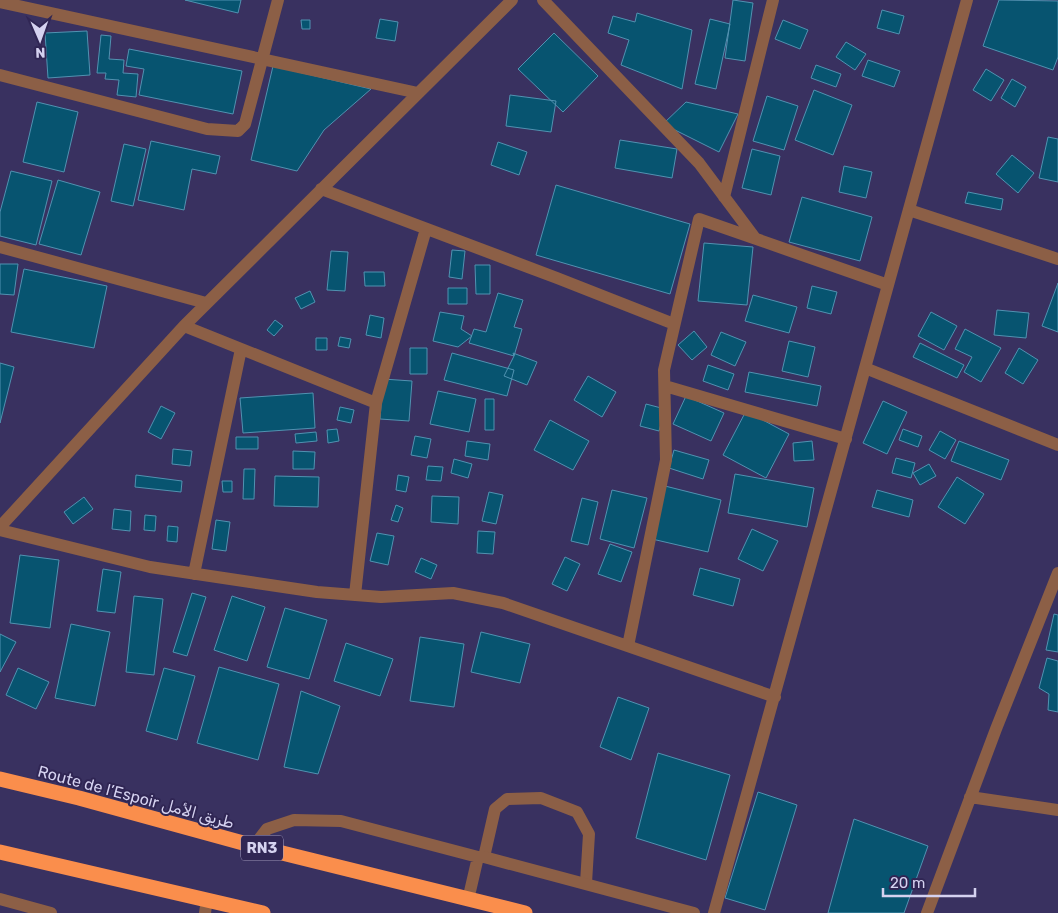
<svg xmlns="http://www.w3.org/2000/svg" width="1058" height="913" viewBox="0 0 1058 913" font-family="Rubik,'Noto Sans Arabic',sans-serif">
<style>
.building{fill:#075470;stroke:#5192b1}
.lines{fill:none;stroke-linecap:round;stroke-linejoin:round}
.lane{stroke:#8c5f46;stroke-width:12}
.street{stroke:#8c5f46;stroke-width:12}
.highway{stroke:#fa8e4c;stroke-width:15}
.labels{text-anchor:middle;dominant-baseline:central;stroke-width:4;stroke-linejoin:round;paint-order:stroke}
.shield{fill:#302654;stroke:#a49ec1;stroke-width:1}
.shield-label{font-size:15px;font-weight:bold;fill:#d5d2f0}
.street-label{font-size:16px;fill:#d5d2f0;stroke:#302654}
</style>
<rect width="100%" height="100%" fill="#393160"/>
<!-- building -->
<path class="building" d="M185,0H241L238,13Z
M733,0L753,3L745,61L725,58Z
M999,0L1058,1V57L1053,70L983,46Z
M882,10L904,16L899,34L877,28Z
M637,13L692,30L682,89L621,65L629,40L608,33L613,16L635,22Z
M380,19L398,22L395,41L376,38Z
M710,19L730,24L716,89L695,84Z
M301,20H310V29H302Z
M783,20L808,30L800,49L775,39Z
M87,31L90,75L48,78L45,33Z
M554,33L598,76L563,112L518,69Z
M101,35L111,36L109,59L124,60L123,73L138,74L136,97L117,95L119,80L105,79L106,73H97Z
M846,42L866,54L855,70L836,57Z
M129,49L242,71L233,114L139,95L144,69L126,66Z
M868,60L900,71L894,87L862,76Z
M816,65L841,74L836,87L811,78Z
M273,66L371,89L324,130L297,171L251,160Z
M986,69L1004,80L991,101L973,90Z
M1012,79L1026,87L1015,107L1001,98Z
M814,90L852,105L833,155L795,140Z
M510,95L556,101L551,132L506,126Z
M767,96L798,106L784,150L753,141Z
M37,102L78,112L64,172L23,162Z
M686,102L738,114L719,152L663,124Z
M1048,137L1058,139V182L1039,178Z
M620,140L677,149L672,178L615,168Z
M151,141L220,156L216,174L192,169L184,210L138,200Z
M498,142L527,152L519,175L491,165Z
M124,144L146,149L133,206L111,201Z
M752,149L780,156L771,195L742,188Z
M1012,155L1034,173L1018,193L996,174Z
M844,166L872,172L866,198L839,192Z
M11,171L52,181L36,245L0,236V212Z
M58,180L100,192L81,255L39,244Z
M556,185L690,224L670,294L536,255Z
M968,192L1003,199L1001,210L965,203Z
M802,197L872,217L860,261L789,242Z
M704,243L753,247L747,305L698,301Z
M452,250L465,251L462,279L449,277Z
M331,251L348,252L345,291L327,290Z
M0,264H18L14,295L0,294Z
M475,265H490V294H476Z
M24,269L107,286L94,348L11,332Z
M364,272H384L385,286H365Z
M1058,283V332L1042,326Z
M812,286L837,292L831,314L807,308Z
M448,288H467V304H448Z
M310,291L315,302L301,309L295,298Z
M498,293L523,300L514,327L522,329L514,356L469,343L474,329L486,332Z
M753,295L797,307L789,333L745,321Z
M997,310L1029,313L1026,338L994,335Z
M440,312L464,316L461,329L472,336L458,347L433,341Z
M931,312L957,326L944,350L918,336Z
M370,315L384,318L381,338L366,335Z
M275,320L283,326L274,336L267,330Z
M965,329L1001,348L981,382L964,372L972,357L955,349Z
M694,331L707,347L692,360L678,345Z
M721,332L746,342L735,366L711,355Z
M340,337L351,339L349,348L338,346Z
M316,338H327V350H316Z
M789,341L815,347L808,377L782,371Z
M920,343L964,365L957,378L913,357Z
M410,348H427V374H410Z
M1019,348L1038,360L1023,384L1005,373Z
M452,353L514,370L507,396L444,380Z
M513,353L537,362L527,385L504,376L514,356Z
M0,363L14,367L0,423Z
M708,365L734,374L728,390L703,381Z
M749,372L821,386L817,406L745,392Z
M588,376L616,392L602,417L574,400Z
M383,379L412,381L409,421L380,419Z
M438,391L476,399L469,432L430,424Z
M313,393L315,428L243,433L240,398Z
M686,396L724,413L711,441L673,424Z
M485,399H494V430H485Z
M883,401L907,412L887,454L863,443Z
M646,404L665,409L659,431L640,426Z
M161,406L175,413L161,439L148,432Z
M340,407L354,410L351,423L337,420Z
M746,411L789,434L766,478L723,455Z
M550,420L589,441L573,470L534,450Z
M337,429L339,441L328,443L327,430Z
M903,429L922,436L918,447L899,440Z
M940,431L956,440L945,459L929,450Z
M316,432L317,441L296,443L295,434Z
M415,436L431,439L427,458L411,455Z
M236,437H258V449H236Z
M467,441L490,444L488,460L465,456Z
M812,441L814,460L794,461L793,443Z
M959,441L1009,460L1001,480L951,461Z
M173,449L192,451L190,466L172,464Z
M674,450L709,460L703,479L669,468Z
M293,451L315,452L314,469H293Z
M896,458L915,463L911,478L892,473Z
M454,459L472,464L468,478L451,473Z
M929,464L936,476L920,485L913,473Z
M428,466L443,467L441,481L426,480Z
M244,469H255L254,499H243Z
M735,474L814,488L807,527L728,513Z
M136,475L182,481L181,492L135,487Z
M398,475L409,477L406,492L396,490Z
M275,476L319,477L318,507L274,506Z
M957,477L984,494L965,524L938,507Z
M222,481H232V492H223Z
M665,486L721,500L708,552L652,539Z
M612,490L647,498L634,548L600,539Z
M877,490L913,500L909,517L872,507Z
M489,492L503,495L496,524L482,521Z
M432,496L459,497L458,524L431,522Z
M84,497L93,509L73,524L64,512Z
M582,498L598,502L588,545L571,541Z
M396,505L403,508L398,522L391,520Z
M114,509L131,511L130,531L112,529Z
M145,515L156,516L155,531L144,530Z
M216,520L230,522L226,551L212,549Z
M168,526L178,527L177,542L167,541Z
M752,529L778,541L763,571L738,559Z
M478,531L495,532L493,554L477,553Z
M377,533L394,536L388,565L370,561Z
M610,544L632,552L621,582L598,574Z
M20,555L59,560L50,628L10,623Z
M565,557L580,564L567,591L552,584Z
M421,558L437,565L431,579L415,572Z
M700,568L740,579L733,606L693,595Z
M103,569L121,572L115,613L97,611Z
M192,593L206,597L187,656L173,652Z
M134,596L163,599L154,675L126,672Z
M232,596L265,607L247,661L214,650Z
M285,608L327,620L309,679L267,667Z
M1054,614L1058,615V652L1046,650Z
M71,624L110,632L95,706L55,698Z
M481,632L530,644L520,683L471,672Z
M0,634L16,642L0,672Z
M420,637L464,644L454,707L410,701Z
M346,643L393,659L380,696L334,681Z
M1047,658L1058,661V712L1048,710L1049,694L1039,688Z
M219,667L279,684L258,760L197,743Z
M18,668L49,682L36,709L6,695Z
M164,668L195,676L177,740L146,731Z
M301,691L340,706L318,774L284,767Z
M618,697L649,708L631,760L600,747Z
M658,753L730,775L706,860L636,838Z
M758,792L797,805L765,910L725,898Z
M854,819L928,846L904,913H828Z"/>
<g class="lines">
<!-- lane -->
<path class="lane" d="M484,857L495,809L507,799L541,798L577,812L589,834L586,883"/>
<!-- street -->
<path class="street" d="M543,0L699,163L755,238
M0,2L418,93
M0,75L207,129L238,131L245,124L278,0
M321,189L557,278L674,324
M724,197L773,0
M909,210L1058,259
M0,247L206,303
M184,326L376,403L355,595
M865,368L1058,445
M665,386L846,439
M376,403L426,229
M0,527L184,326L512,0
M0,530L150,567L317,592L381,597L453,593L503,603L775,697
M194,574L241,349
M628,646L666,460L664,370L699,219L888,285
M970,797L1058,810
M254,846L267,829L294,820L341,821L478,857H484L694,913
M0,899L51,913
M468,900L478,857
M205,913L207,899
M714,913L967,0
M927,913L996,729L1058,573"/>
<!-- highway -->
<path class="highway" d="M0,779L79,798L254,846L525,913
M0,852L263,913"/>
</g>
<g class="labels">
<!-- shield labels -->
<rect class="shield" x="241" y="835.5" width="42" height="25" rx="4"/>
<g class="shield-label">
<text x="262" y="848">RN3</text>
</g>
<!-- street labels -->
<g class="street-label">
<text transform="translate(136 797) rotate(15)">Route de l’Espoir طريق الأمل</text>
</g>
</g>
<!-- north arrow -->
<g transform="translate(40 40) rotate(178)" stroke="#302654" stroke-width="4" paint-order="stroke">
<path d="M0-4L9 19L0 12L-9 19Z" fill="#d5d2f0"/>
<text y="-8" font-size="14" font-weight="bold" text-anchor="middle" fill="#d5d2f0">N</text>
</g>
<!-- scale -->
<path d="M883 888v8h92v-8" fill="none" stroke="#d5d2f0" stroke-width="2.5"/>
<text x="890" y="888" font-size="15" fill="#d5d2f0" stroke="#302654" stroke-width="4" paint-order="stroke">20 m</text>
</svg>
